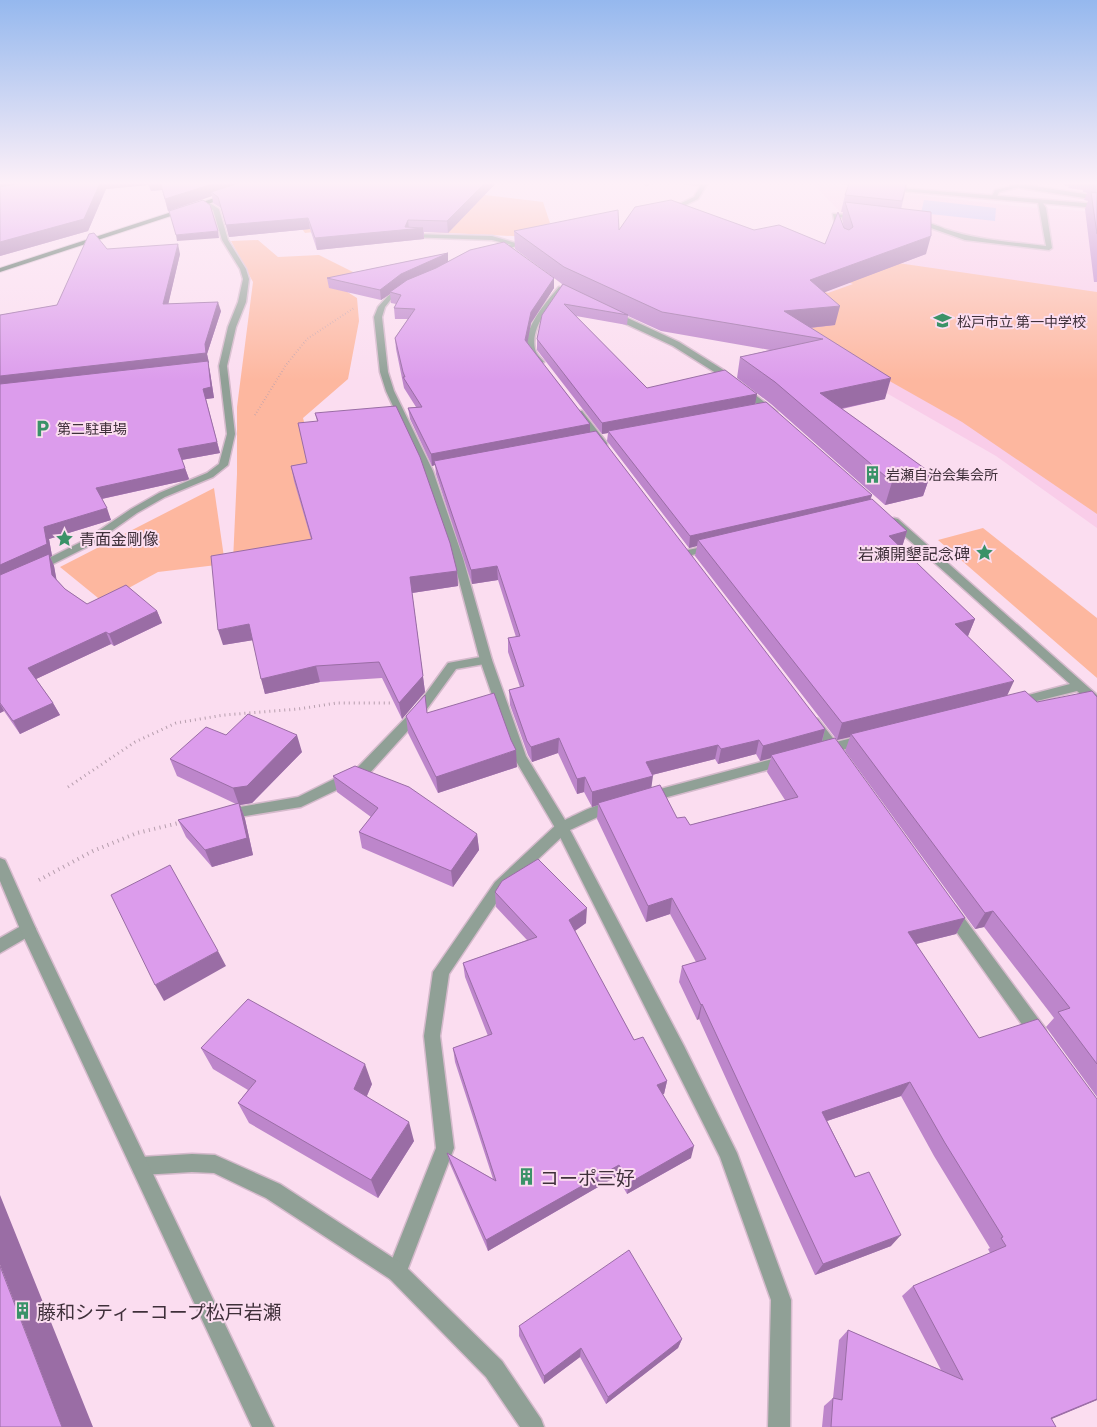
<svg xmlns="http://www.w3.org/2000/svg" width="1097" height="1427" viewBox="0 0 1097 1427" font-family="'Exo 2','Noto Sans JP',sans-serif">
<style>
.built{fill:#f9cde9}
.green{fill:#fdb79f}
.water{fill:#b9bff6}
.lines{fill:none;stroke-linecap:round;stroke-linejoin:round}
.service-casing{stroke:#d5bacc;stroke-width:3}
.minor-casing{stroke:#d5bacc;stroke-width:3}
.tertiary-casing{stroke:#d5bacc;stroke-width:3}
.trunk-casing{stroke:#d5bacc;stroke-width:2}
.path-far2{stroke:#b69ead;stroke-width:2;stroke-dasharray:0.5 2.5;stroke-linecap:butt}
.path-far1{stroke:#b69ead;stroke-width:3;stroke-dasharray:1 4;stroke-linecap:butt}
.path{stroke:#b69ead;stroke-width:4;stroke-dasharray:1 4.5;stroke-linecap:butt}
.service{fill:#90a096;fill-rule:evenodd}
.minor{fill:#90a096;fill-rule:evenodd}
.tertiary{fill:#90a096;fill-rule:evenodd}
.trunk{fill:#3a5a48;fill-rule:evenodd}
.wall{fill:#bd86cb;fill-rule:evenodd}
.shaded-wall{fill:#9a6da5}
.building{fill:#dc9cec;stroke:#9a6da5}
.labels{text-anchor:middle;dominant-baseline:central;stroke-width:4;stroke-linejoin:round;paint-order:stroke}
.far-poi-label{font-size:14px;fill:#3f303a;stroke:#fbddf0;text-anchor:start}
.poi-label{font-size:16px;fill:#3f303a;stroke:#fbddf0;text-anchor:start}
.near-poi-label{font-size:19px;fill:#3f303a;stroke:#fbddf0;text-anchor:start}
</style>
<rect width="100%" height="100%" fill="#fbddf0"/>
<!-- built -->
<path class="built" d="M812,183L1014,206L1097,212V528L996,456L836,364L742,277L854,246L842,214Z"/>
<!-- green -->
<path class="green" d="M442,190L543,202L550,223L532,237L348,228L305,233L287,207Z
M258,240L278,257L319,255L353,272L341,288L357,298L359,321L348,379L303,418L337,548L233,561L237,474V407L253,282L231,241Z
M884,261L1097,292V514L962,422L870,370L809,327L788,280L828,293L853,284L836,277Z
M214,488L225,564L158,572L103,602L60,567Z
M983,528L1097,618V678L938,540Z"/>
<!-- water -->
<path class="water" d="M924,200L996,208L995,221L921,213Z"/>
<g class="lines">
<defs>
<path id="service" d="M646,181H652L647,185L644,183Z
M672,181H693L707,184L704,186Z
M1033,181H1044L999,192L996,199L991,198L995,190Z
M1041,200L1046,208L1052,248L1049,250L965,240L931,228L911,224C920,219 936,225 945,229C977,240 1012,242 1046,246L1038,202Z
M204,202H208L219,209L228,240L246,269L249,279L246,302L236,327L227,366L235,434L228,465L213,477L165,497L137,513L93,544L41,570H33L32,568L33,566L85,540L131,509L159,493L207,473L219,464L227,434L219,366L228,327L238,302L243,279L240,269L222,240L213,210L204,204Z
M833,214L859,216L862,218L859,220L839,217L843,233L840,235L837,233Z
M409,234L492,236L519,244L516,246L492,240L407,237Z
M712,545L716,546L717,548L716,550L687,556L682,553L683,551Z
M486,656L490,657L492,660L490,663L456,669L424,713L368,775L301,807L227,819L222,818L220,814L222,810L298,797L358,767L416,707L448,663Z
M562,822L567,824L569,828L567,832L505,890L449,974L440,1036L454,1148L404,1279L397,1282L390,1279L387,1272L436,1148L424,1036L433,972L495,882L557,824Z"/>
<path id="minor" d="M703,181H709L698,199L673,211H669V209L694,197Z
M1007,181H1017L1027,185L1097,196V200L1021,188Z
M532,239L534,242L493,252L490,250Z
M403,286L406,288L392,298L385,307L382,317L388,372L394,391L433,471L463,558L492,660L526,756L565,820C578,814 604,799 618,803L620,807L618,811L600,816L570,830L684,1046L737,1153L791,1300L790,1427H768L771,1300L720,1157L557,831L513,756L480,660L453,558L423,471L386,391L380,372L374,317L378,307L388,296Z
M559,287L564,288C552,304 530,326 535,349C536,354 541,358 544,362L537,364C534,360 530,355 528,350C521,330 547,301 559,287Z
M611,313H617L679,342L722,369L777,412L770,414L716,373L673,346L611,317Z
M576,411H582L607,443V447H601L576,415Z
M894,518L898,519L1097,695V706L1093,705L1077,691L1017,706L1013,705L1011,702L1013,699L1070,684L890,523V519Z
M814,718L818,719L836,742L864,735L869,737L870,740L869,743L842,750L845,754L843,757C836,759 834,758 830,753L820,752L819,749L824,745L808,722L810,719Z
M784,756L789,758L791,761L789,764L649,802L644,801L642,797L644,793L649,792Z
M951,906L956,907L1045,1028L1047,1034L1045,1040L1039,1042L1033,1040L946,917L943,912L946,907Z
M28,922L33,924L36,929L33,934L0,953V938Z
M192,1154L215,1155L280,1184L404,1265L502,1361L541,1419L544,1427H520L486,1377L390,1279L266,1198L214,1173L192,1172L141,1175L134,1173L132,1166L134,1159L141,1157Z"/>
<path id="tertiary" d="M831,181H848L868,185L865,187Z
M888,187L1097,204V208L890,190Z
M0,858L5,860L7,864L36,929L274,1427H252L20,929L0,881Z"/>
<path id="trunk" d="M230,193L232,196L0,272V268Z"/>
</defs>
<!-- service casing -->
<use href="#service" class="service-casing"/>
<!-- minor casing -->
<use href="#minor" class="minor-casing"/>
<!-- tertiary casing -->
<use href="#tertiary" class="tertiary-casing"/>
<!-- trunk casing -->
<use href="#trunk" class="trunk-casing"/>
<!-- path-far2 -->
<path class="path-far2" d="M255,415L286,365L307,339L354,308"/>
<!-- path-far1 -->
<path class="path-far1" d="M68,787L135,742L176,723L224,715L298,709L337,703H390"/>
<!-- path -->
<path class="path" d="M39,880L93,851L137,833L183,822"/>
<!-- service -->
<use href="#service" class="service"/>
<!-- minor -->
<use href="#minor" class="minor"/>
<!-- tertiary -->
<use href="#tertiary" class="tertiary"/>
<!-- trunk -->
<use href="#trunk" class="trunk"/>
</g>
<!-- wall -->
<path class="wall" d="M0,181H498L448,233L424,232V239L317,250L310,229L229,237L221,208L213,203L212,196L168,211L162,190L151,191L148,185L106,189L88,231L0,256Z
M908,181L901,209L926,254L824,292L835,325L810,328L885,399L842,409L931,473L923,496L885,505L771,404L737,378L740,357L770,350L661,331L628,316L627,325L576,316L647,388L756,404L872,495L870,500L907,531L902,547L901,548L975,619L968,636H967L1007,696L1037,702L1097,697V1097L1046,1027L1054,1018L984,927L975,929L845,751L850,737L837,740L695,556L697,546L689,548L607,441L608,433L602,434L537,350V339L562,284L554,278V288L531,323L527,343L590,424V432L825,729L822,742L965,918L956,934L916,944L979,1038L1097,1099V1400L1051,1419L1056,1427H822L824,1406L833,1398L839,1340L848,1330L941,1370L902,1296L913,1286L990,1253L988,1249L990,1248L934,1156L901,1096L827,1121L891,1246L815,1275L699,1019L697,1020L679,982L682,966L696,962L670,914L646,922L597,819L598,805L592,807L584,792L577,794L558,753L532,762L528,755L510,705L509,690L520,687L508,652V638L516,637L498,580L472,584L436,474L435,465L432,466L410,419L408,408L416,407L404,388L396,349L395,338L408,319H395L394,308L396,304L391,303L390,294L381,300L329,288L327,278L448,253V261L553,277L515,249L514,231L619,230H754L825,244L844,228L842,219L843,212H841L845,195ZM756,754L760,761L771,758L767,772L785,800L690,825L677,818L651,788L652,775L715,759L718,764Z
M1046,181H1097V282H1094L1085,209L1088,201L1084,200L1087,193L1083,192V190L1068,188L1069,186H1065V184Z
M107,249L180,254L168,304L221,311L207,354L209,363H208L210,372L214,398L206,399L220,453L182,460L189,479L187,480L102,499L111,520L49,539L52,556L50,557L54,566L56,579L65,589L87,604L157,611L162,623L114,646L111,644L36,679L53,703L60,715L20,734L4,711L0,713V315L57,305Z
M315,413L457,571L458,586L412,593L425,692L402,719L382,678L320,682L265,694L253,640L223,645L311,539L294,481L291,466L307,463L317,421Z
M427,713L517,767L438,793L408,733L406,716Z
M226,735L302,752L252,803L240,805L245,819L253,855L212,867L186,837L178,820L236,804L177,776L170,759Z
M333,776L477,834L479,850L453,887L362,848L359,832L371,817L337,792Z
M495,892L586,923L575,931L634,1040L667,1081L664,1094H662L691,1158L627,1194L617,1176L488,1251L450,1164L447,1153L493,1179L455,1062L453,1048L488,1036L465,977L463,963L527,940L496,907Z
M201,1048L372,1084L367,1096L414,1141L378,1198L249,1123L238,1103L248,1090L213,1069Z
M519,1326L682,1339L678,1348L606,1404L580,1357L544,1384L519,1336Z"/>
<!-- shaded-wall -->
<path class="shaded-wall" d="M0,181H60L0,192Z
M101,181H147L148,185L106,189L88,231L0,256V242Z
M149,181H160L162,190L151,191Z
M222,181H258L211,192L212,196L168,211L165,199Z
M487,181H498L448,233L447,221Z
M308,218L310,229L229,237L226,225Z
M408,220L409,229L423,228L424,239L317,250L315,238L405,227Z
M218,231L219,238L177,241L176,235Z
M931,236L926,254L807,299L810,280Z
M178,244L180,254L166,314L163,304Z
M448,253V263L390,292V294L381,300L380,290L401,274Z
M554,278V288L531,323L526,351L525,340L531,312Z
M218,302L221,311L207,354L209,363H208L210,372L214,398L206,399L0,387V376L205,344Z
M840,306L835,325L780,331L784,311Z
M891,378L885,399L815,414L820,393Z
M757,394L755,405L608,431V433L602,434V423Z
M590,424V436L434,461L435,465L432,466L431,454Z
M217,442L220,453L181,460L178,449Z
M185,468L189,479L187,480L101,499L96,488Z
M931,473L923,496L885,505L892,482Z
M872,495L868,506L698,540L697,546L689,548L690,536Z
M107,508L111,520L49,539L52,556L50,557L54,566L58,587L0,579V565L44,527Z
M907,531L902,547L884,552L889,536Z
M497,566L498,580L472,584L471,570Z
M457,571L458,586L412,593L425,692L402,719L399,703L410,577Z
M157,611L162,623L114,646L109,634Z
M975,619L968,636L948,641L955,624Z
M249,624L254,640L223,645L218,630Z
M106,632L111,644L34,680L28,668Z
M316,666L320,682L265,694L261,679Z
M1014,681L1006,698L851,734L850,737L837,740L842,723Z
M53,703L60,715L20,734L13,721Z
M0,704L4,711L0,713Z
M825,729L821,744L771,755V758L760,761L763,746Z
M297,735L302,752L252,803L240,805L245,819L253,855L212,867L205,850L239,805L233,788Z
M559,738L558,753L532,762L531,747Z
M759,740L756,754L718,764L721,749Z
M718,745L715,759L644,777L646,762Z
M516,750L517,767L438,793L436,777Z
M653,776L651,790L598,803V805L592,807V792Z
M585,777L584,792L577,794V779Z
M477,834L479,850L453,887L451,871Z
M672,898L670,914L646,922L648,906Z
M587,908L586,923L569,935V920Z
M993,911L984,927L975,929L985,913Z
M965,918L956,934L900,948L908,932Z
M218,951L226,966L164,1001L155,985Z
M702,1004L699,1019L697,1020L701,1005Z
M365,1064L372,1084L361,1109L354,1089Z
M667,1081L664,1094L654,1098L657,1085Z
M910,1082L901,1096L815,1125L822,1112Z
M409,1122L414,1141L378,1198L371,1180Z
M694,1146L691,1158L627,1194L629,1183Z
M619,1165L617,1176L488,1251L486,1240Z
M0,1195L93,1427H62L0,1265Z
M901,1235L891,1246L815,1275L823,1264Z
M682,1339L678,1348L606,1404L608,1397Z
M581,1348L580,1357L544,1384V1376Z
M1097,1399V1400L1035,1426L1051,1418Z"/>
<!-- building -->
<path class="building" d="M32,181H101L84,219L0,242V187Z
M160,181H222L165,199Z
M245,181H487L447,221L408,220L405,227L423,228L315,238L308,218L226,225L218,197L211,192Z
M850,181H907L902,201L845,195Z
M1091,192L1097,193V234Z
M203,200L210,205L218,231L176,235L169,211Z
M671,200L754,230L779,225L825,244L838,212L844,228L849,230L853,227L845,202L931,212V236L810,280L840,306L784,311L891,378L820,393L931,473L892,482L775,382L740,357L823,339L662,312L564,267L514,231L618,210L619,230L635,207Z
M94,233L107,249L178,244L163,304L218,302L205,344L206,353L0,376V315L57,305L89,234Z
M504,242L554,278L531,312L525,340L590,424L431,454L408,408L422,407L403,377H405L403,372L395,338L415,309L394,308L401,295L390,292L407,280L436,268L470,250Z
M448,253L401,274L380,290L327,278Z
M563,284L628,315L564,304L647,388L725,370L757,394L602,423L537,339L542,315Z
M208,361L211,387L203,389L217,442L178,449L185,468L183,469L96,488L107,508L44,527L47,544L0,565V384Z
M766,402L872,495L690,536L608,431Z
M396,406L420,457L450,543L457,571L410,577L423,676L399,703L379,662L316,666L261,679L249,624L218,630L211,556L312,539L291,466L307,463L298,423L318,421L315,413Z
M596,431L825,729L763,746L759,740L721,749L718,745L646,762L653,776L592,792L585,777L577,779L559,738L531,747L527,741L509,690L524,686L508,638L520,636L497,566L471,570L434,461Z
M872,499L907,531L889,536L975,619L955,624L1014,681L842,723L698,540Z
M49,554L52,575L65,589L87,604L126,585L157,611L109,634L106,632L28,668L53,703L13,721L0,703V575Z
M1025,691L1037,702L1092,691L1097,697V1064L1058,1012L1070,1008L993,911L985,913L851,734Z
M494,693L511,740L516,750L436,777L406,716L425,695L427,713Z
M248,714L297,735L247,786L233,788L170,759L206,727L226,735Z
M835,738L965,918L908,932L979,1038L1038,1019L1097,1099V1399L1051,1418L1056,1427H831L833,1398L842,1400L848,1330L963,1380L913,1286L1006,1246L1001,1238L1003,1237L945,1143L910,1082L822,1112L855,1177L869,1172L901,1235L823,1264L702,1004L701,1005L682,966L706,959L672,898L648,906L598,803L660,785L677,818L685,817L690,825L798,797L771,755Z
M355,766L409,787L477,834L451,871L359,832L378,808L333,776Z
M239,803L247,838L205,850L178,820Z
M538,859L587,908L569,920L634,1040L643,1037L667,1081L657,1085L694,1146L629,1183L619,1165L486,1240L447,1153L496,1181L453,1048L492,1034L463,963L537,937L495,892L502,881Z
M170,865L218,951L155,985L111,895Z
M248,999L365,1064L354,1089L409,1122L371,1180L238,1103L256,1081L201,1048Z
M629,1250L682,1339L608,1397L581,1348L544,1376L519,1326Z
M0,1266L62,1427H0Z"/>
<!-- sky -->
<linearGradient id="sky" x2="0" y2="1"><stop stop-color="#95b8ee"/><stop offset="0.48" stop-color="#fdf0f8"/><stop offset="1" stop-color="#fdf0f8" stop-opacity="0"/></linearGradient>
<rect width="1097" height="381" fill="url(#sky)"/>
<!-- icons -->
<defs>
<symbol id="school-bare" viewBox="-9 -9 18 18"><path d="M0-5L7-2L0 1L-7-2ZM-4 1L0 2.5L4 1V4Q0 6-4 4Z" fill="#3a9268" stroke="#fbddf0" stroke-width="2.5" paint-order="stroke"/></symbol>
<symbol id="parking-bare" viewBox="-9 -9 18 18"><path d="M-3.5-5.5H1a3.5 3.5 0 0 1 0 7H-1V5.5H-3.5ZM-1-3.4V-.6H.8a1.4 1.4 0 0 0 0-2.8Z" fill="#3a9268" stroke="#fbddf0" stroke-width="2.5" paint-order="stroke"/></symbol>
<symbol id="building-bare" viewBox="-9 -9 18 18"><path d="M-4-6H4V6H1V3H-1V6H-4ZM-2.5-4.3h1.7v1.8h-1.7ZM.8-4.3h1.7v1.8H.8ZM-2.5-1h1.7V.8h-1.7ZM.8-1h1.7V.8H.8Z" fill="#3a9268" stroke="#fbddf0" stroke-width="2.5" paint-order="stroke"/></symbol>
<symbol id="sight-bare" viewBox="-9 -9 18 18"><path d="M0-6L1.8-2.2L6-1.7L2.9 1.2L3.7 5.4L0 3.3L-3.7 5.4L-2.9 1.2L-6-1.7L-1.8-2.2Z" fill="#3a9268" stroke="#fbddf0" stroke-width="2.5" paint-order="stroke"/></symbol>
</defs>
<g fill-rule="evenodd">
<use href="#school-bare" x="930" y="308" width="25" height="25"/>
<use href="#parking-bare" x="30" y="416" width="25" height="25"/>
<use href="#building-bare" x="860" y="462" width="25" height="25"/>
<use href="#sight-bare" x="52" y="526" width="25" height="25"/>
<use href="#sight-bare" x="972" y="540" width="25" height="25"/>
<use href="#building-bare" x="514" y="1164" width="25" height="25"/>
<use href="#building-bare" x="10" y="1298" width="25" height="25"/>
</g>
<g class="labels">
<!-- far-poi labels -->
<g class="far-poi-label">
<text x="957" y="321">松戸市立 第一中学校</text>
<text x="57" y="428">第二駐車場</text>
<text x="886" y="474">岩瀬自治会集会所</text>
</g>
<!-- poi labels -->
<g class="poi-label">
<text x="79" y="538">青面金剛像</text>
<text x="970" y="553" text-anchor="end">岩瀬開墾記念碑</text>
</g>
<!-- near-poi labels -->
<g class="near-poi-label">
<text x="540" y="1177">コーポ三好</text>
<text x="37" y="1311">藤和シティーコープ松戸岩瀬</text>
</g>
</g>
</svg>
